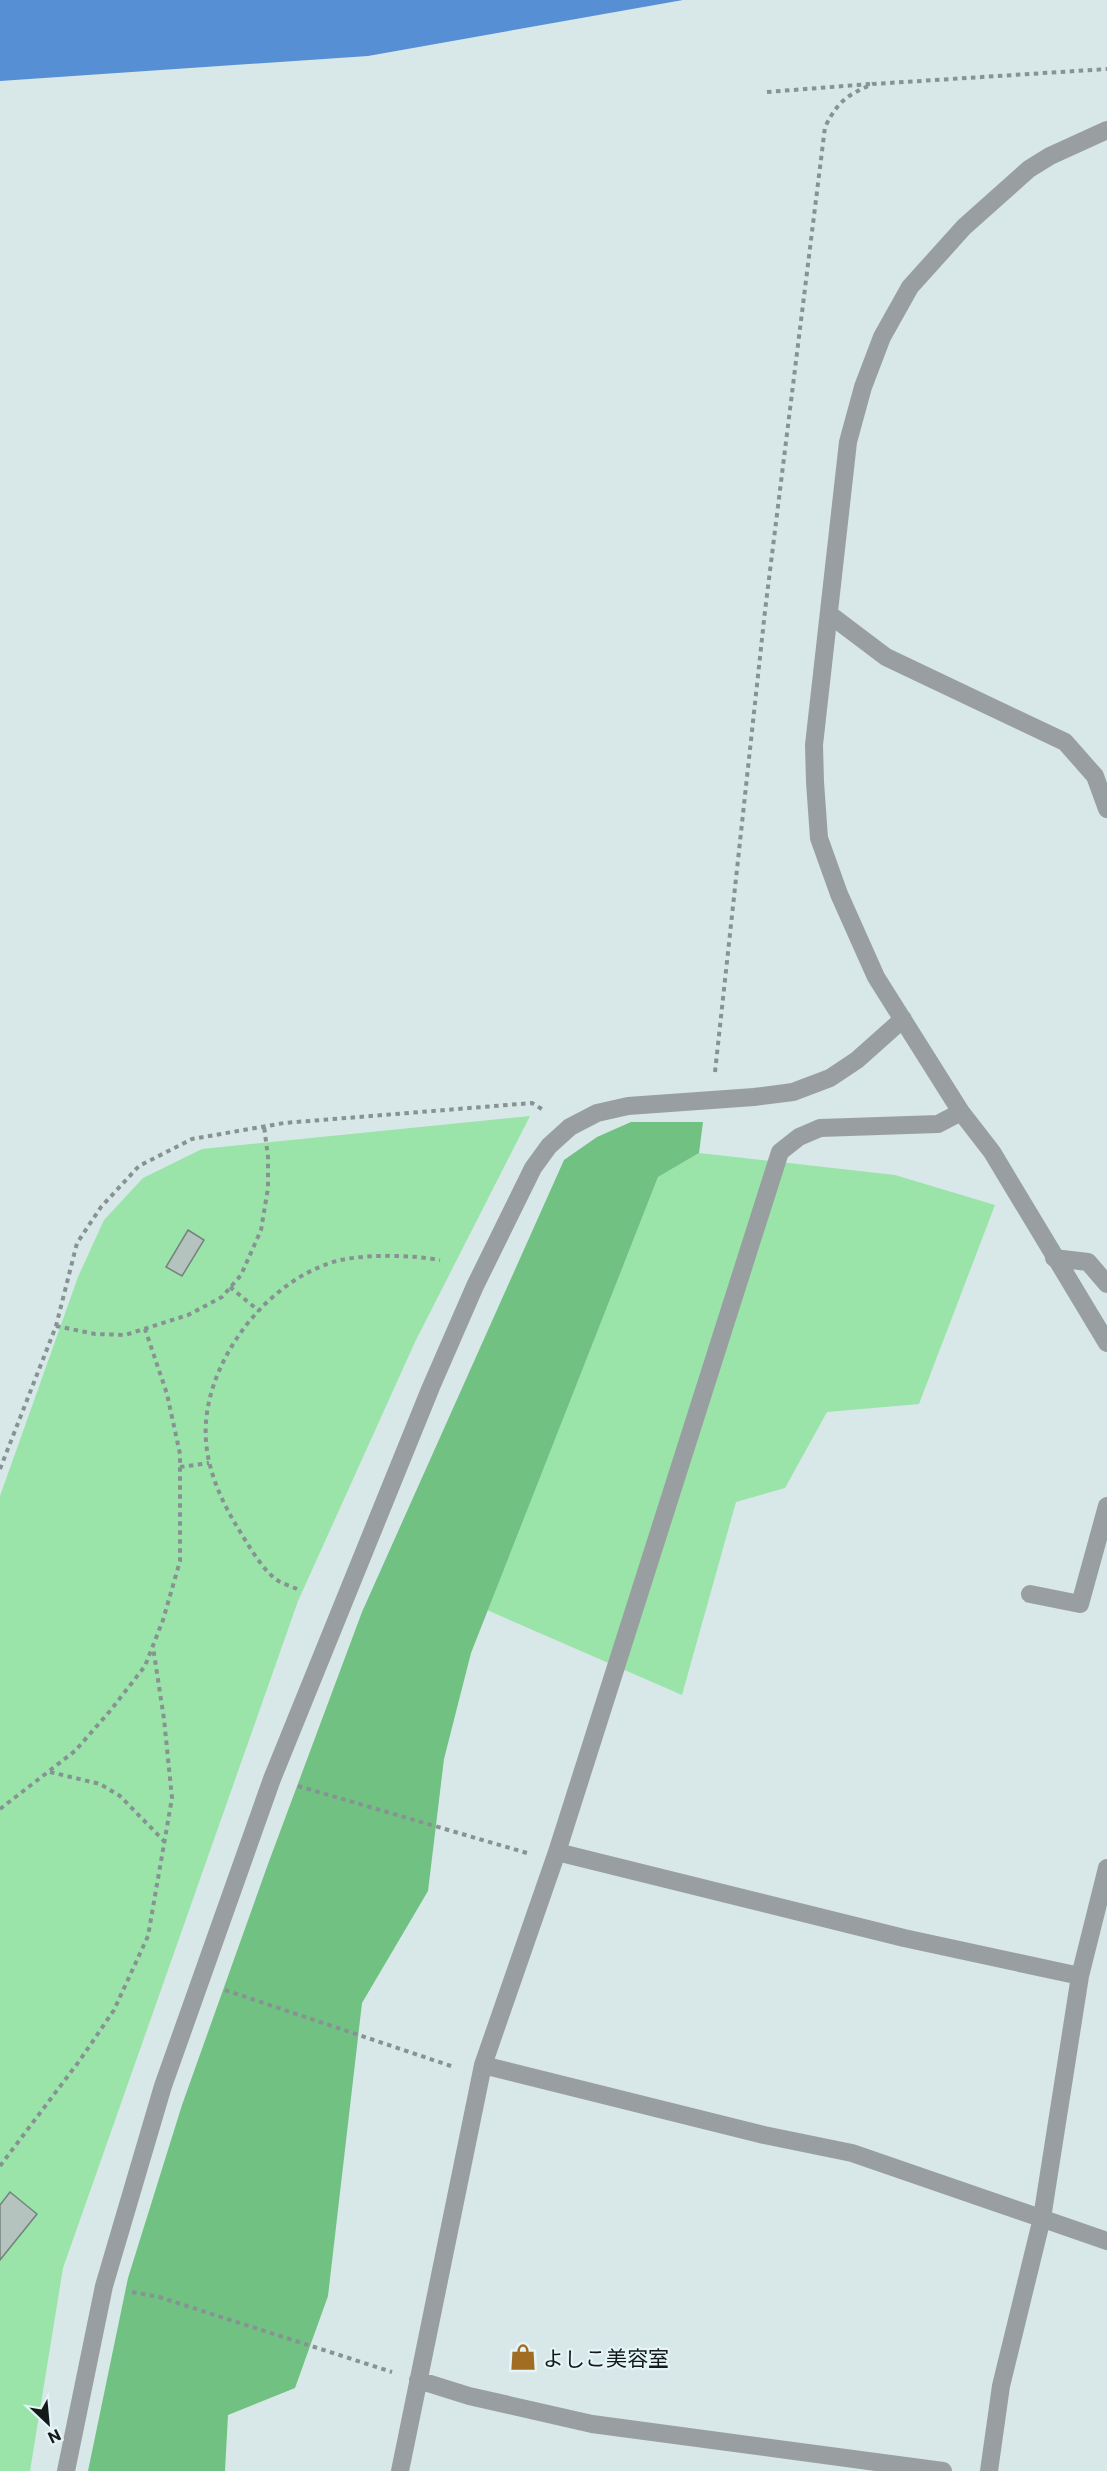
<svg xmlns="http://www.w3.org/2000/svg" width="1107" height="2471" viewBox="0 0 1107 2471" font-family="Commissioner,'Noto Sans JP',sans-serif">
<style>
.green{fill:#9ae4a9}
.forest{fill:#71c183}
.water{fill:#578fd4}
.building{fill:#b5c3be;stroke:#75827e;stroke-width:1.5}
.lines{fill:none;stroke-linecap:round;stroke-linejoin:round}
.path{stroke:#879393;stroke-width:4;stroke-dasharray:4.5 4.5;stroke-linecap:butt}
.minor{stroke:#999fa1;stroke-width:18}
.labels{text-anchor:middle;dominant-baseline:central;stroke-width:4.5;stroke-linejoin:round;paint-order:stroke}
.poi-label{font-size:21px;fill:#141a1a;stroke:#e5f4f6;text-anchor:start}
</style>
<rect width="100%" height="100%" fill="#d8e7e8"/>
<!-- green -->
<path class="green" d="M530,1116L415,1342L298,1601L63,2268L30,2471H0V1496L78,1277L104,1220L143,1178L202,1149Z
M699,1153L895,1175L995,1205L919,1404L827,1412L785,1488L736,1502L682,1695L487,1610L658,1177Z"/>
<!-- forest -->
<path class="forest" d="M631,1122H703L699,1153L658,1177L471,1653L444,1759L428,1891L362,2003L328,2296L295,2388L228,2415L225,2471H88L128,2278L182,2105L268,1864L362,1612L564,1160L597,1137Z"/>
<!-- water -->
<path class="water" d="M0,0H683L368,56L0,81Z"/>
<!-- building -->
<path class="building" d="M188,1230L204,1240L182,1276L166,1267Z
M10,2192L37,2214L0,2260V2205Z"/>
<g class="lines">
<!-- path -->
<path class="path" d="M767,92L870,84
M715,1072L765,611L825,127C838,101 847,95 873,84L1107,69
M230,1287L259,1311
M56,1326L95,1334L125,1335L188,1315L222,1297L241,1275L261,1230L268,1188V1157L264,1126
M180,1467L209,1463
M0,1469L56,1326L77,1243L101,1207L139,1166L192,1139L284,1123L532,1103L545,1111
M297,1589C291,1586 283,1584 277,1580C262,1570 246,1541 236,1525C218,1495 203,1459 206,1422C211,1353 272,1276 341,1260C370,1254 411,1255 440,1260
M50,1772L100,1784L120,1796L165,1842
M298,1786L527,1853
M0,1809L75,1751L110,1711L145,1666L163,1620L180,1561V1454L167,1394L145,1329
M225,1990L454,2067
M0,2166L80,2060L114,2010L148,1936L172,1798L164,1719L153,1647
M132,2292L159,2297L392,2372"/>
<!-- minor -->
<path class="minor" d="M1107,130L1050,156L1029,169L964,227L910,287L882,337L863,387L848,442L814,745L815,782L819,838L839,894L876,977L961,1112L992,1152L1107,1343
M829,614L886,657L1065,742L1095,776L1107,809
M1054,1258L1088,1262L1107,1284
M1030,1594L1080,1604L1107,1506
M557,1852L904,1938L1080,1976
M483,2065L764,2135L852,2153L1107,2241
M418,2380L469,2396L592,2424L943,2471
M66,2471L104,2286L163,2086L272,1779L431,1387L475,1286L533,1168L549,1146L570,1127L597,1113L628,1106L754,1097L793,1092L830,1078L857,1060L903,1019
M400,2471L483,2065L557,1852L780,1152L799,1137L820,1128L938,1124L961,1112
M989,2471L1001,2386L1042,2218L1080,1976L1107,1868"/>
</g>
<!-- icons -->
<defs>
<symbol id="shop-bare" viewBox="-9 -9 18 18"><path d="M-5-2.5h2.3a2.7 3.5 0 0 1 5.4 0H5L5.5 6h-11ZM-1.5-2.5h3a1.5 2.3 0 0 0-3 0Z" fill="#a06d23" stroke="#e5f4f6" stroke-width="2.5" paint-order="stroke"/></symbol>
</defs>
<g fill-rule="evenodd">
<use href="#shop-bare" x="504" y="2338" width="38" height="38"/>
</g>
<g class="labels">
<!-- poi labels -->
<g class="poi-label">
<text x="543" y="2357">よしこ美容室</text>
</g>
</g>
<!-- north arrow -->
<g transform="translate(48 2423) rotate(154)" stroke="#e5f4f6" stroke-width="4.5" paint-order="stroke">
<path d="M0-4.5L10 22L0 15L-10 22Z" fill="#141a1a"/>
<text y="-9" font-size="16" font-weight="bold" text-anchor="middle" fill="#141a1a">N</text>
</g>
</svg>
